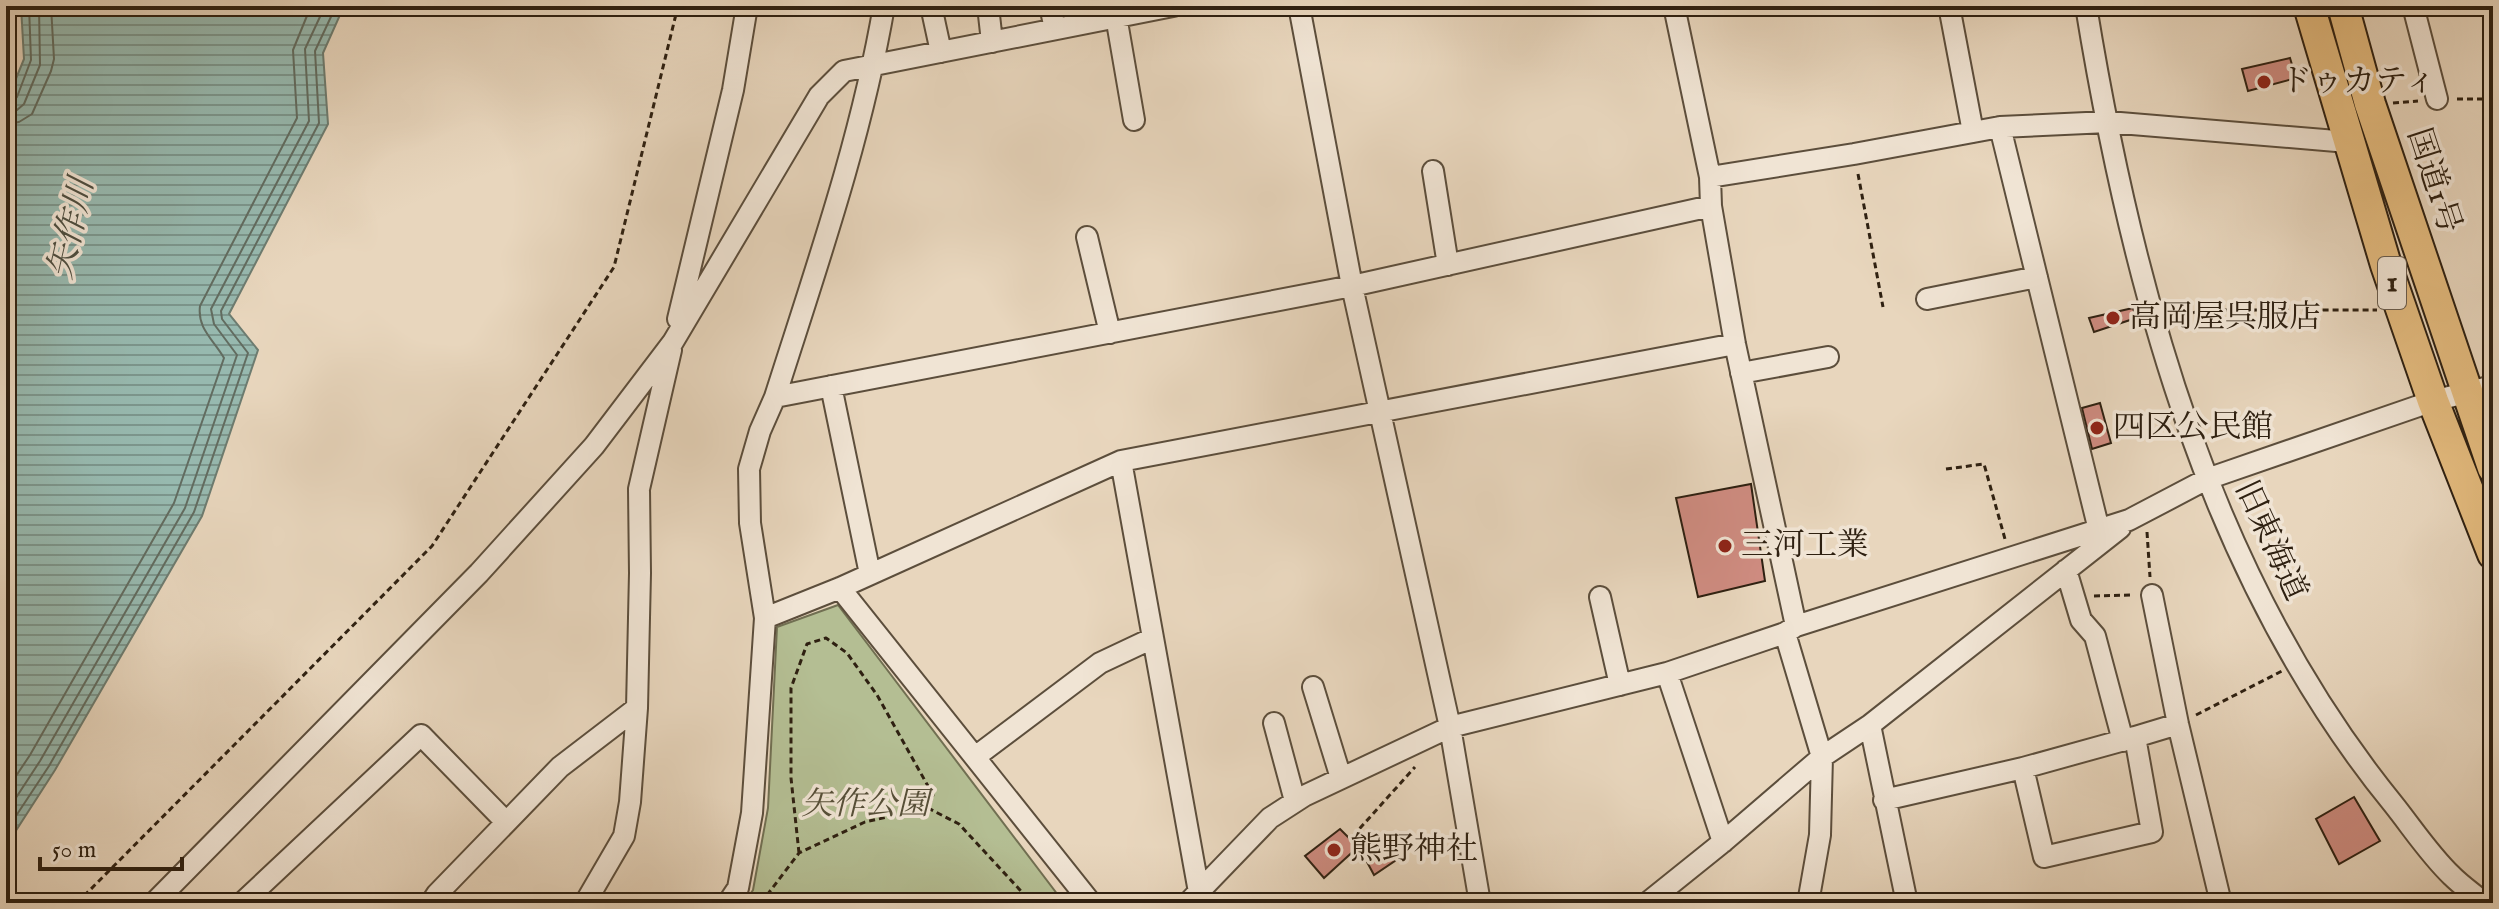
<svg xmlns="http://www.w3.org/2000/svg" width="2499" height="909" viewBox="0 0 2499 909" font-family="'IM FELL English','Noto Serif JP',serif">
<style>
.green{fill:#b4be93;stroke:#716f52;stroke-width:2}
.water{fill:url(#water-rules);stroke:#6d7c70;stroke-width:2}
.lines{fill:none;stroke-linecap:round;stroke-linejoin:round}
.shore{stroke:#626c60;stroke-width:2}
.building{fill:#cf8c81;stroke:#2e2011;stroke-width:2}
.minor-casing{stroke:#5c4e3c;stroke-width:24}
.highway-casing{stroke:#2e2011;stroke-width:34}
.path{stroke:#2e2011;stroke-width:3;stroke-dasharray:6 4;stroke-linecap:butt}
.minor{stroke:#f0e4d4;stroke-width:20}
.highway{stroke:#e4bb7e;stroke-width:30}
.poi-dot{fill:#8f2418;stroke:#f0e4d4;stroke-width:3}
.labels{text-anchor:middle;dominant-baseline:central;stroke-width:7;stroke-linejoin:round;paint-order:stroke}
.shield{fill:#f0e4d4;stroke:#685b4c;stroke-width:2}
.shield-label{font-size:30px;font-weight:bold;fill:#2e2011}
.poi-label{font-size:32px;fill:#2e2011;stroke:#f0e4d4;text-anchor:start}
.street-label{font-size:32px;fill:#2e2011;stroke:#f0e4d4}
.park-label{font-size:32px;font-style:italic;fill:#564f38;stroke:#f0e4d4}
.water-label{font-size:34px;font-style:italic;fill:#4e4e40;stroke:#f0e4d4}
</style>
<defs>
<pattern id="water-rules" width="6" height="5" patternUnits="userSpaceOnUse" patternTransform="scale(2)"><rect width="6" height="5" fill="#97b9af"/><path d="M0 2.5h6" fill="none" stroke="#7c968d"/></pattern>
</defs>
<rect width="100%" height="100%" fill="#e8d6bd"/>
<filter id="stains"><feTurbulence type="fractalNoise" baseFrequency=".0025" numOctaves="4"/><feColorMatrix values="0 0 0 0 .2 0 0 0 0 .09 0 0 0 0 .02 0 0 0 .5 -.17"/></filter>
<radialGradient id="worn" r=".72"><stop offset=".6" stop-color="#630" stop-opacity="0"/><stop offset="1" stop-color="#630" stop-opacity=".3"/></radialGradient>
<!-- green -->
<path class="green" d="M838,605L1064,903H744L753,890L768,808L777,627Z"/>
<!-- water -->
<path class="water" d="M21,6H344L323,53L328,124L229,314L258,350L202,516L55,770L6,846V103L24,59Z"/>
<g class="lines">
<!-- shore -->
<path class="shore" d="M6,102L12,101L17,97L31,60L29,6
M6,112L17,110L24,104L40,65L39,6
M6,124L19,122L32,114L51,71L54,59L51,6
M6,791L30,755L174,503L224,358C214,340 197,329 200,306L297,118L293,50L311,6
M6,813L40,761L185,508L237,355L214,324L211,309L309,121L305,49L325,6
M6,831L49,766L194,512L248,353L222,319L221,311L319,123L315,51L336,6"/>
</g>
<!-- building -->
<path class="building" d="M2290,58L2296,78L2248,91L2242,69Z
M2133,308L2136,318L2094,332L2089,318Z
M2100,403L2111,443L2092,449L2082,408Z
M1751,484L1765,581L1698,597L1676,498Z
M2354,797L2380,841L2339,864L2316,819Z
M1340,829L1358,847L1324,878L1305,856Z
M1409,834L1414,848L1374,875L1366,860Z"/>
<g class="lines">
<defs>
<path id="minor" d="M931,6L941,52
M988,6L992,42
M1050,6L1055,29
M1299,6L1352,286L1450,727L1480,903
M1674,6L1710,177L1711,206L1735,344L1796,626
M1949,6L1973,132
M2086,6C2132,288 2210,580 2394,805C2413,829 2430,855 2452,876C2462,886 2474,894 2484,903
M2413,6L2437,99
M1116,16L1134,120
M2000,127L2099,530
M1433,171L1448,265
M1710,177L1854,154L2000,127L2108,122L2348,142
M1087,237L1110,333
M1927,299L2037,277
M678,319L733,90L747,6
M1741,373L1828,357
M831,386L870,574
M775,397C816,268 861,140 884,6
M1121,461L1199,892
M2066,570L2081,620L2095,636L2123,741
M840,588L1091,903
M2152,595L2178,724L2221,903
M1600,597L1620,685
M765,618L840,588L1121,461L1735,344
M1785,633L1822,757L1820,835L1808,903
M1667,673L1723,842
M1313,687L1341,778
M1274,723L1295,801
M1870,725L1907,903
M975,757L1100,663L1153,638
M2023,768L2135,737
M1884,800L2023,768L2044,857L2152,832L2135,737L2178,724
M154,903L479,573L594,446L673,342L819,96L844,71L1173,6
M242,903L421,735L506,822
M431,903L437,894L560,767L637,708
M585,903L624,836L630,802L637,708L640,573L639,489L671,350
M728,903L738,888L752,813L765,618L750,523L749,469L760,431L775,397L1352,286L1711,206
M1188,903L1270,818L1304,796L1450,727L1667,673L1785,633L1796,626L2129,520L2207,479L2433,401L2493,386
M1647,903L1723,842L1822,757L1870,725L2120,528"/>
<path id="highway" d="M2309,6L2386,265L2433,401L2493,554
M2343,6L2370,104L2493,468"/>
</defs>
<!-- minor casing -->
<use href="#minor" class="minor-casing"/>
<!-- highway casing -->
<use href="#highway" class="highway-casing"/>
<!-- path -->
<path class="path" d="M2457,99H2493
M2393,103L2418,101
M1858,174L1883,307
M2174,319L2202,310H2377
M1946,469L1984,464L2005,539
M2147,532L2150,577
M2094,596L2134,595
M2196,715L2282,671
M1353,836L1415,767
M799,853L791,778V688L807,644L826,638L847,653L877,695L933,795L928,808
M77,903L432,546L614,267L678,6
M761,903L799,853L865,822L928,808L959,824L1032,903"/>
<!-- minor -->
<use href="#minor" class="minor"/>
<!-- highway -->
<use href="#highway" class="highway"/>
</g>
<!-- markers -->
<g class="poi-dot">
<circle cx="2264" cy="82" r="8"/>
<circle cx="2113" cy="318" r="8"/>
<circle cx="2097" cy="428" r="8"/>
<circle cx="1725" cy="546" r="8"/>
<circle cx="1334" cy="850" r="8"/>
</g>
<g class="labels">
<!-- shield labels -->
<rect class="shield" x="2378" y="257" width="28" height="52" rx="6"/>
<g class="shield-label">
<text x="2392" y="283">1</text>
</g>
<!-- poi labels -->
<g class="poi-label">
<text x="2280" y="82">ドゥカティ</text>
<text x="2129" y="318">高岡屋呉服店</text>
<text x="2113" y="428">四区公民館</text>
<text x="1741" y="546">三河工業</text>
<text x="1350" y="850">熊野神社</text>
</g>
<!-- street labels -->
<g class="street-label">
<text transform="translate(2433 181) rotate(72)">国道1号</text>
<text transform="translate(2270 541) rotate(65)">旧東海道</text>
</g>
<!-- park labels -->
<g class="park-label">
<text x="865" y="805">矢作公園</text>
</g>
<!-- water labels -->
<g class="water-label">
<text transform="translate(72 229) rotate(-77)">矢作川</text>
</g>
</g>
<!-- margin -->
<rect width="2499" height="909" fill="none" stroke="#e8d6bd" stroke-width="32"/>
<rect x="8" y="8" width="2483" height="893" fill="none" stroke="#2e2011" stroke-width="4"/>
<rect x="16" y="16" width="2467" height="877" fill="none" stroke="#2e2011" stroke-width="2"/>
<!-- scale -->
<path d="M40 857v12h142v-12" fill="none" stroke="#2e2011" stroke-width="4"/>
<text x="52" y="857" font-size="24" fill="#2e2011" stroke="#f0e4d4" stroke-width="6" paint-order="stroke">50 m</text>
<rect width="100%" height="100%" filter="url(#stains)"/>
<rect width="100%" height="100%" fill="url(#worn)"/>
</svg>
